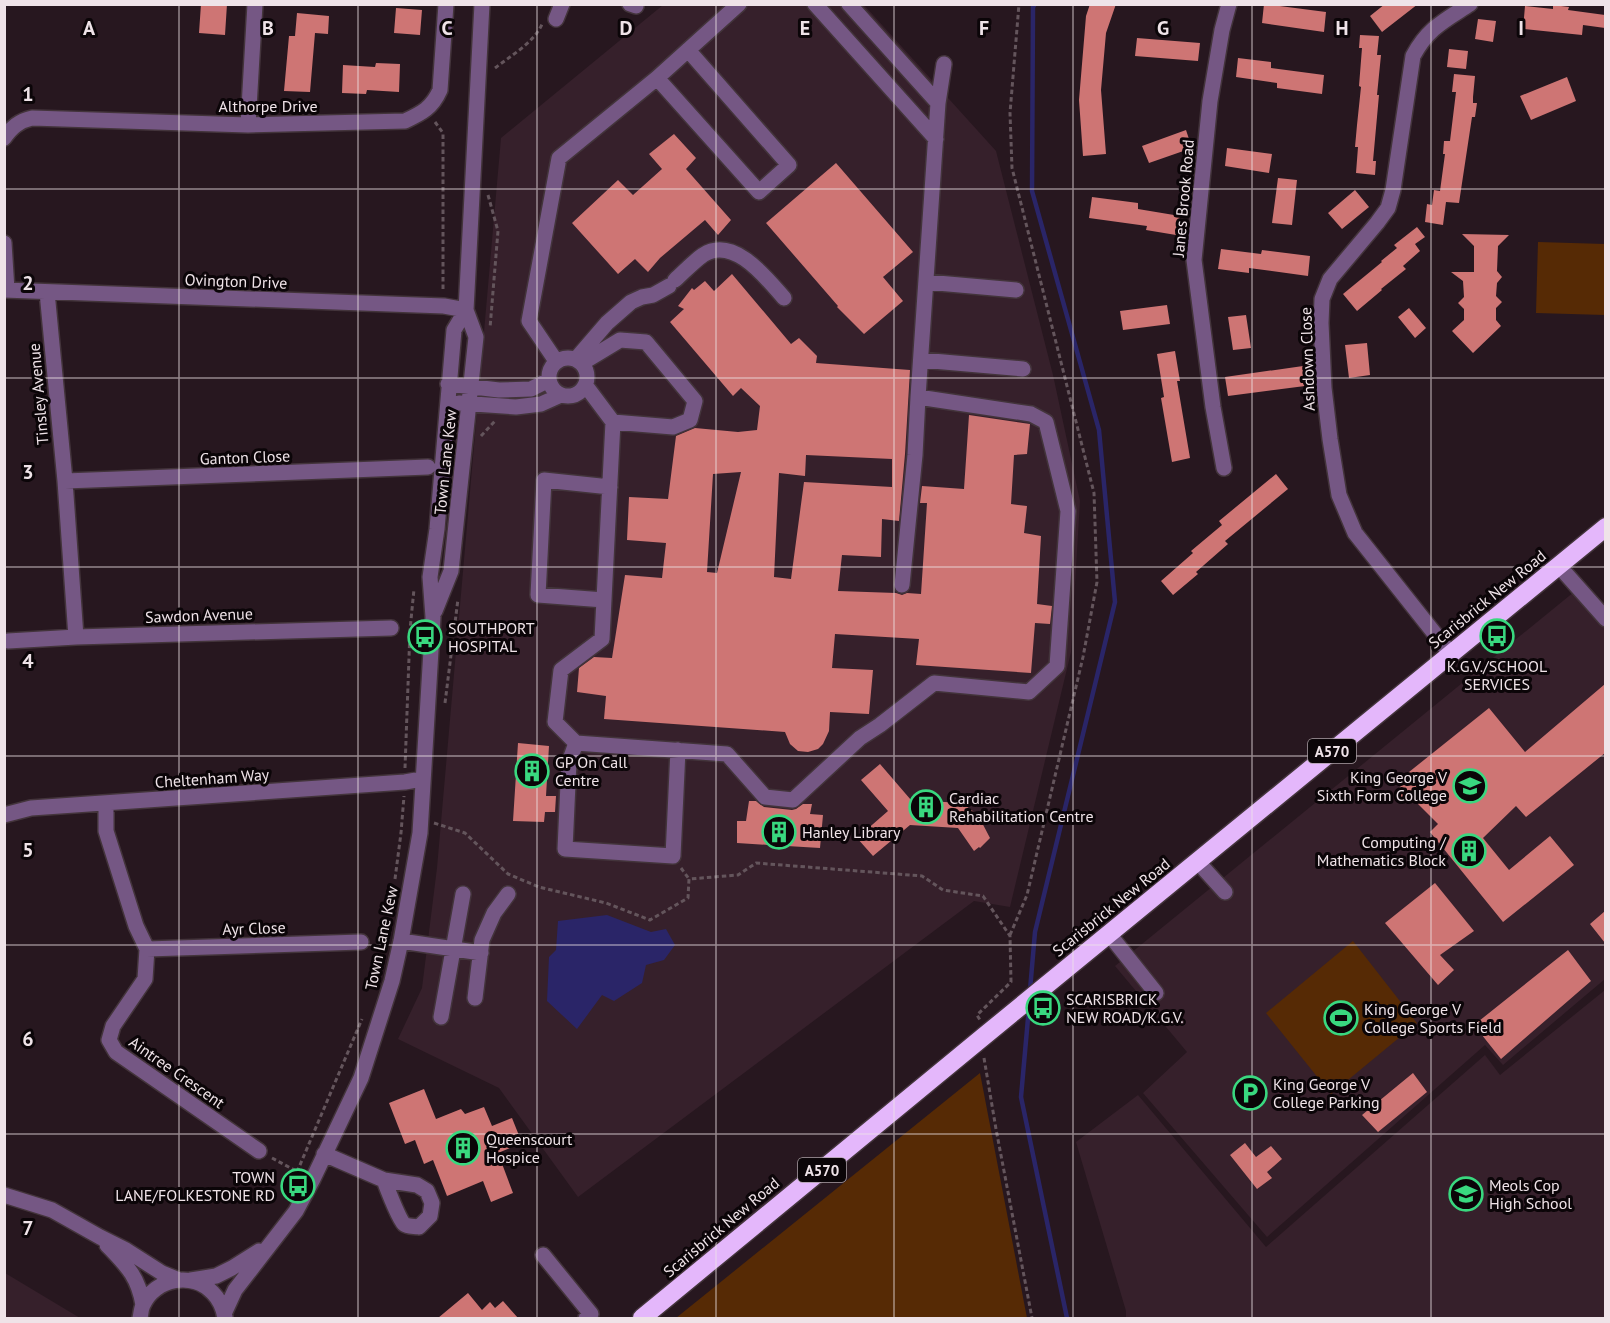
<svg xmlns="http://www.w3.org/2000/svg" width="1610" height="1323" viewBox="0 0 1610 1323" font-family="'PT Sans',sans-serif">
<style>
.built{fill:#36202b}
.green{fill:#562a05}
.water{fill:#2a2568}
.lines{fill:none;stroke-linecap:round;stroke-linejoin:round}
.stream{stroke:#2a2568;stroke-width:4.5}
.building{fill:#ce7574;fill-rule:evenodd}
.minor-casing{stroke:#43343b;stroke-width:18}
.highway-casing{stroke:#43343b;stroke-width:21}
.path{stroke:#64555c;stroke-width:3;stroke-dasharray:4.5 3;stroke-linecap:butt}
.minor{stroke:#755784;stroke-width:15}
.highway{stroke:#e4b7fb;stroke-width:18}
.grid{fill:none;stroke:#efe3e8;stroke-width:1.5;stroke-opacity:0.55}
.labels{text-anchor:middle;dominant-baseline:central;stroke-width:6;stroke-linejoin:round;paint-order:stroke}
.shield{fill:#0b0508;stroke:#aba0a5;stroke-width:1.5}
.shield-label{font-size:15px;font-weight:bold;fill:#efe3e8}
.street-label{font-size:16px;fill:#efe3e8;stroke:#0b0508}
.poi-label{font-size:16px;fill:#efe3e8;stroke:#0b0508;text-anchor:start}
.grid-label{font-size:20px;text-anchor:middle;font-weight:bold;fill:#efe3e8;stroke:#0b0508;stroke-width:6;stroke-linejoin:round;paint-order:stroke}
</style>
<rect width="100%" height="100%" fill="#27171f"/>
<!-- built -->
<path class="built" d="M663,5H864L996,151L1053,375L1080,501L1071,652L1010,907L974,901L578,1197L499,1088L398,1039L422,988L437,868L501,138Z
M1585,583L1605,607V979L1503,1065L1485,1045L1267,1237L1143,1093L1187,1052L1115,966Z
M1605,990V1318H1126V1311L1076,1142L1138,1095L1266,1247L1485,1055L1500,1075Z
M5,1273L80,1318H5Z"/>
<!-- green -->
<path class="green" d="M1538,242L1605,244V315L1536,313Z
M1353,941L1417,1023L1331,1094L1266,1013Z
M980,1073L1027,1318H676Z"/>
<!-- water -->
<path class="water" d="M607,915L651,932L666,929L675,945L664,960L646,965L642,983L614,1001L602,995L577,1029L547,1001L549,957L556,950L558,921Z"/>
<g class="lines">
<!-- stream -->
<path class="stream" d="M1030,990L1035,932L1115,602L1099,430L1032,191L1033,7L1035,4
M1029,1007L1021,1097L1067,1318"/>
</g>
<!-- building -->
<path class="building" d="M201,4H227L225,35L199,33Z
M1090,4H1116L1106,33L1101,90L1106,154L1083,156L1079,100L1086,16Z
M1264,4L1326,12L1324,32L1262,23Z
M1385,4H1418L1382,32L1370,16Z
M1553,5L1569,7L1568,10L1605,15V28L1583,25L1582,35L1523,29L1525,6L1553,9Z
M396,8L422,10L420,35L394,33Z
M297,13L329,16L328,34L315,33L310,92L284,91L289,36H295Z
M1478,19L1496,21L1493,42L1475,39Z
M1360,35L1379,36L1377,55H1381L1377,95H1379L1373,161H1376L1375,175L1356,173L1358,147H1355L1357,125L1361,87L1359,86L1362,48H1359Z
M1137,38L1200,43L1198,61L1135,56Z
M1449,49L1468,51L1466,69L1447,67Z
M1238,58L1271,62V68L1324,75L1322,94L1277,88V83L1236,77Z
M376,63L400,64L399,92L367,90L366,94L342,93L343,65L375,67Z
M1454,74L1475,76L1473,97V103H1477L1475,117H1472L1459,203L1446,202L1443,225L1425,222L1427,204L1432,205L1434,190L1440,191L1445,154H1443L1444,141H1450L1456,92H1452Z
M1567,77L1576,101L1531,120L1520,96Z
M1186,130L1192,148L1149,163L1142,146Z
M674,134L696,158L686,169L731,220L718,235L705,220L660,258L648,272L635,259L618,274L572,223L618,180L633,195L662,169L649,154Z
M1227,148L1272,154L1269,173L1225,166Z
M836,163L913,252L883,277L903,301L864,334L837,307L838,306L766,223Z
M1278,178L1297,180L1292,225L1272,223Z
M1355,190L1369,207L1342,229L1328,213Z
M1092,197L1138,203V209L1180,216L1176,235L1146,230L1147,226L1089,218Z
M1417,227L1425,237L1415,244L1420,251L1403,266L1406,269L1381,289L1382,290L1357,311L1343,294L1382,262L1381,261L1397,248L1394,245Z
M1462,234L1509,235L1498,246L1497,271L1502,277L1497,283L1496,296L1502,302L1496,308V320L1501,326L1473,353L1452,331L1464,320V309L1458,303L1464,297L1463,281L1451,272H1474V246Z
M1221,249L1261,254L1262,250L1310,256L1308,276L1249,268V273L1218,269Z
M732,274L791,344L799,338L817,356L816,363L910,370L905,454L899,521L882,519L881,557L842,555L838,591L896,593L902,595L907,593L921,594L927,503H920L922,486L964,489L969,415L1030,424L1027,454L1014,455L1011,504L1027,506L1024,533L1041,536L1037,604L1052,606L1050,624L1035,623L1031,673L916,665L919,639L835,634L832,668L873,670L869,714L830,712L829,731L823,744L818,749L808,752L798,751L790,744L785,732L604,719L606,696L577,692L579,668L594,657L612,658L625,575L662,578L666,543L627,540L629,497L668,499L676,436L695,428L738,432L757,430L760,406L741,388L733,396L670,322L684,309L678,306L692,288L694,290L705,281L714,291ZM806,455L892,459V487L804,482L791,579L774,577L779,473L805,476ZM741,472L717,573L707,572L713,474Z
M1167,305L1170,324L1123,330L1120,311Z
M1409,308L1426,328L1415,338L1398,317Z
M1246,315L1251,348L1233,350L1228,317Z
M1367,343L1370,375L1349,378L1345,345Z
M1175,351L1180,381H1177L1190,458L1172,462L1161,398L1164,397L1157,354Z
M1303,366L1305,386L1228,396L1225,377Z
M1276,474L1288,489L1225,541L1228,544L1196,572L1198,574L1173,595L1161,581L1193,553L1191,551L1222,525L1219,521Z
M1605,684V753L1526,817L1516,806L1483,838L1509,870L1550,836L1574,865L1503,922L1430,832L1438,824L1413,799L1407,803L1396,791L1403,784L1399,780L1489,708L1525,752Z
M518,743L549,746L546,796H556L555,812H545L544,822L513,821Z
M880,764L911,800L962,803L978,815L990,838L980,848L979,847L974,851L958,828L910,825L873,856L857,838L888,811L861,780Z
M749,801H756L764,807L792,810L796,809L803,804H812L810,814L823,815L820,848L737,843V821H746Z
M1435,883L1474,931L1440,955L1454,970L1438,985L1385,923Z
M1605,911V943L1590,924Z
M1568,950L1591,981L1501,1059L1474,1025Z
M1413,1073L1427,1092L1378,1132L1362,1115Z
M424,1089L436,1119L461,1109L465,1114L484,1107L492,1126L512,1118L522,1143L498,1153L513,1193L491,1202L483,1181L447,1196L433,1160L424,1164L415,1140L405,1144L389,1103Z
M1245,1143L1256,1157L1271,1146L1282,1159L1267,1172L1272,1178L1257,1189L1230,1155Z
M468,1293L482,1310L490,1302L495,1308L503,1301L518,1318H438Z"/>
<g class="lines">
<defs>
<path id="minor" d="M630,4L636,6
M815,4L936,139
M849,4L938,103
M556,19L562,4
M657,78L759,192L789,165L688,50
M248,125L255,4
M4,138C12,127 19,121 32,118L248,125L405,121C422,113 432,108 440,90L446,4
M4,243L7,290
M675,280C684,272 693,262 703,255C734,235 767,279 784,298
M926,282L1016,290
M4,290L444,306L466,310
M47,292L65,481L76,637
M549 377a19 19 0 1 1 38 0a19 19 0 1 1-38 0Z
M576,359L607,323L631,302L642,297L653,295L669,286
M921,360L1023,369
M556,361L529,321L559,158L657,78L739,4
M582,363L620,340L646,342L695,401L690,420L673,427L613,422
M448,384L499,390L531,389L549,380
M586,386L613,422L602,639L561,670L555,722L576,743L727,754L765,797L793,800L860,738L880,725L934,683L1029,692L1057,666L1068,511L1046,422L1031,414L918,397L938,103L944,64
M459,403L516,407L541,404L561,395
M1224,468L1213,407L1194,260L1210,101L1222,30L1229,4
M65,481L428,467
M1559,566L1606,619
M902,585L915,455L918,397
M604,600L538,595L544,480L610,487
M435,611L451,571L476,337L466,310L482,4
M8,641L76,637L391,628
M1450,653L1355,533L1339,495L1330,439L1324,388L1321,323L1322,299L1330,279L1377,223L1388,208L1393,190L1413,56C1428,28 1444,21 1470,4
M576,743L569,762L565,849L673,856L678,750
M106,804V831L136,926L147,949L145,979L113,1026L109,1040L116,1052L259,1151
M4,815L31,808L405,782L422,779
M1197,861L1225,892
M1109,934L1156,993
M401,941L481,953
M147,949L361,942
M475,998L482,940L494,913L508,894
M441,1017L463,894
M324,1154L384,1180L417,1185L427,1191L432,1203L430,1216L419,1227C414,1226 408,1227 404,1224C400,1222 387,1188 384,1180
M4,1195L52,1210L100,1237L126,1250L162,1273L179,1280
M107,1245C127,1266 138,1276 143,1305
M543,1255L591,1314L586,1318
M191,1280L216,1276L232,1268L259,1251
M224,1314L235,1290L296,1211L313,1179L361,1078L392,981L401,941L420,833L433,617L430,577L437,529L454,330L466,310
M140,1318C141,1314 141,1309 143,1305C155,1278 193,1271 213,1293C220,1300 223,1308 225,1317"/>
<path id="highway" d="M642,1318L983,1037L1606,527"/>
</defs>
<!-- minor casing -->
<use href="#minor" class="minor-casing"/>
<!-- highway casing -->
<use href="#highway" class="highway-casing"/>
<!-- path -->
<path class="path" d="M495,68C509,57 535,42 542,24
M435,122L443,133V290
M488,195L498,231L490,328
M481,436L495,421
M445,703L458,599
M405,768L410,630L414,589
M434,823L465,833L508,874L539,887L606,903L650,920L688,898L689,879L738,875L756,863L922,876L943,890L983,896L1010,936L1011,982L977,1015L980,1020
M681,868L689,879
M395,879L401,833L404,796
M1010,935L1027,895L1083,657L1097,582L1094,493L1012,168L1010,113L1019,4
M984,1058L996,1129L1032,1318
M272,1158L298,1172
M297,1172L362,1019"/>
<!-- minor -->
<use href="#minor" class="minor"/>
<!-- highway -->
<use href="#highway" class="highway"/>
</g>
<!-- grid -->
<path class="grid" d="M179,4V1318M358,4V1318M537,4V1318M716,4V1318M894,4V1318M1073,4V1318M1252,4V1318M1431,4V1318M4,189H1606M4,378H1606M4,567H1606M4,756H1606M4,945H1606M4,1134H1606"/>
<!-- icons -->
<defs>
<symbol id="bus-ring" viewBox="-11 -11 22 22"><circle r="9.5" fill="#0b0508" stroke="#39d87f" stroke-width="1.5"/><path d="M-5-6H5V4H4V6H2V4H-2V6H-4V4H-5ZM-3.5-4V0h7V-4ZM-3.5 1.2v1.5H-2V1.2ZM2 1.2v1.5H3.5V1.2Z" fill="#39d87f"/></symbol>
<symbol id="building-ring" viewBox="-11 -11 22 22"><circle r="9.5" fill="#0b0508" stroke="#39d87f" stroke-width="1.5"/><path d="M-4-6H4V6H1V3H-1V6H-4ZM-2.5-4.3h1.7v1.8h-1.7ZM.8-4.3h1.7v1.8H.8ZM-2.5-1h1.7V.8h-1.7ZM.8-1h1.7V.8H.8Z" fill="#39d87f"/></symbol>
<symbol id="university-ring" viewBox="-11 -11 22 22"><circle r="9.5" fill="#0b0508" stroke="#39d87f" stroke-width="1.5"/><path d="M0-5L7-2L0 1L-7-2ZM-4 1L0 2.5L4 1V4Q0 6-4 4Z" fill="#39d87f"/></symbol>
<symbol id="stadium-ring" viewBox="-11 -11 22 22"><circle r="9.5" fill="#0b0508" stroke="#39d87f" stroke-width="1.5"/><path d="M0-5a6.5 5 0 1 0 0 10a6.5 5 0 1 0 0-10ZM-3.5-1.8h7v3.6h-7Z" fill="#39d87f"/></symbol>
<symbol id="parking-ring" viewBox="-11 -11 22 22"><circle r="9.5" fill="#0b0508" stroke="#39d87f" stroke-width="1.5"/><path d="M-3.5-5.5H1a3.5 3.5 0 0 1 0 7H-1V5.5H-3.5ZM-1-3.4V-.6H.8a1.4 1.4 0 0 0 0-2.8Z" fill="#39d87f"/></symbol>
<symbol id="school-ring" viewBox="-11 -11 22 22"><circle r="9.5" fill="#0b0508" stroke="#39d87f" stroke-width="1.5"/><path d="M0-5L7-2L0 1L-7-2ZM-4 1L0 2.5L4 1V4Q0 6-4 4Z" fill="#39d87f"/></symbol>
</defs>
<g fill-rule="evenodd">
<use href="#bus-ring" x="1478" y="617" width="38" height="38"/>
<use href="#bus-ring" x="406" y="618" width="38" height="38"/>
<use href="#building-ring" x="513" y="752" width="38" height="38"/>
<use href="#university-ring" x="1451" y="767" width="38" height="38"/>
<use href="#building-ring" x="907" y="788" width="38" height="38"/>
<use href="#building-ring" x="760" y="813" width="38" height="38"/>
<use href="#building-ring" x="1450" y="832" width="38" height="38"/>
<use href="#bus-ring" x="1024" y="989" width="38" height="38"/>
<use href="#stadium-ring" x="1322" y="999" width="38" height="38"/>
<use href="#parking-ring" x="1231" y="1074" width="38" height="38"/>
<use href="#building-ring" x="444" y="1129" width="38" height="38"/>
<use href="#bus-ring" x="279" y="1167" width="38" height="38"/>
<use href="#school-ring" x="1447" y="1175" width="38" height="38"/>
</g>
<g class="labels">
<!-- shield labels -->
<g class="shield">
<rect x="1308" y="739" width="48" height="24" rx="4.5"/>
<rect x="798" y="1158" width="48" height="24" rx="4.5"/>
</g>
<g class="shield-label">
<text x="1332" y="751">A570</text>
<text x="822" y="1170">A570</text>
</g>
<!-- street labels -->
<g class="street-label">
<text x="268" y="106">Althorpe Drive</text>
<text transform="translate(1183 198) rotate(-85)">Janes Brook Road</text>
<text transform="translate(236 281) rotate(2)">Ovington Drive</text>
<text transform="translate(1307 359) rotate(-92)">Ashdown Close</text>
<text transform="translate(38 394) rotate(-95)">Tinsley Avenue</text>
<text transform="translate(245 457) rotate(-2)">Ganton Close</text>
<text transform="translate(445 462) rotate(-84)">Town Lane Kew</text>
<text transform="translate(1487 599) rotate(-39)">Scarisbrick New Road</text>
<text transform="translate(199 615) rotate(-2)">Sawdon Avenue</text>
<text transform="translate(212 778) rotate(-4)">Cheltenham Way</text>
<text transform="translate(1111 907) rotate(-39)">Scarisbrick New Road</text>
<text transform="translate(254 928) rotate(-2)">Ayr Close</text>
<text transform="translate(381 938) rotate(-78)">Town Lane Kew</text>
<text transform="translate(177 1072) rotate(35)">Aintree Crescent</text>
<text transform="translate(721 1227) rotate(-40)">Scarisbrick New Road</text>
</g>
<!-- poi labels -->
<g class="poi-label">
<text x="448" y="628">SOUTHPORT<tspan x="448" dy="18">HOSPITAL</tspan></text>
<text x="1497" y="666" text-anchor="middle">K.G.V./SCHOOL<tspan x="1497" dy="18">SERVICES</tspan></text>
<text x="555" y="762">GP On Call<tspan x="555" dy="18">Centre</tspan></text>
<text x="1447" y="777" text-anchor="end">King George V<tspan x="1447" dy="18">Sixth Form College</tspan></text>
<text x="949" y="798">Cardiac<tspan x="949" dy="18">Rehabilitation Centre</tspan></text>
<text x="802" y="832">Hanley Library</text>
<text x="1446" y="842" text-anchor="end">Computing /<tspan x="1446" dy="18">Mathematics Block</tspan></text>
<text x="1066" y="999">SCARISBRICK<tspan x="1066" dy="18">NEW ROAD/K.G.V.</tspan></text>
<text x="1364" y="1009">King George V<tspan x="1364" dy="18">College Sports Field</tspan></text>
<text x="1273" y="1084">King George V<tspan x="1273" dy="18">College Parking</tspan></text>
<text x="486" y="1139">Queenscourt<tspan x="486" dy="18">Hospice</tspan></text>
<text x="275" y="1177" text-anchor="end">TOWN<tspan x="275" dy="18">LANE/FOLKESTONE RD</tspan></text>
<text x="1489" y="1185">Meols Cop<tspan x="1489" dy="18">High School</tspan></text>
</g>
</g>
<g class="grid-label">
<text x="89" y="35">A</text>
<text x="268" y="35">B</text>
<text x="447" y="35">C</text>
<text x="626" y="35">D</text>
<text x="805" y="35">E</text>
<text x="984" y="35">F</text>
<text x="1163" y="35">G</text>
<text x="1342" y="35">H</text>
<text x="1521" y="35">I</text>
<text x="28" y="101">1</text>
<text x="28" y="290">2</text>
<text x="28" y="479">3</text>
<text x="28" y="668">4</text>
<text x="28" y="857">5</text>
<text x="28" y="1046">6</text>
<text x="28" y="1235">7</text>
</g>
<!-- border -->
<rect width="1610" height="1323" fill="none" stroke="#efe3e8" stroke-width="12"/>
</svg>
